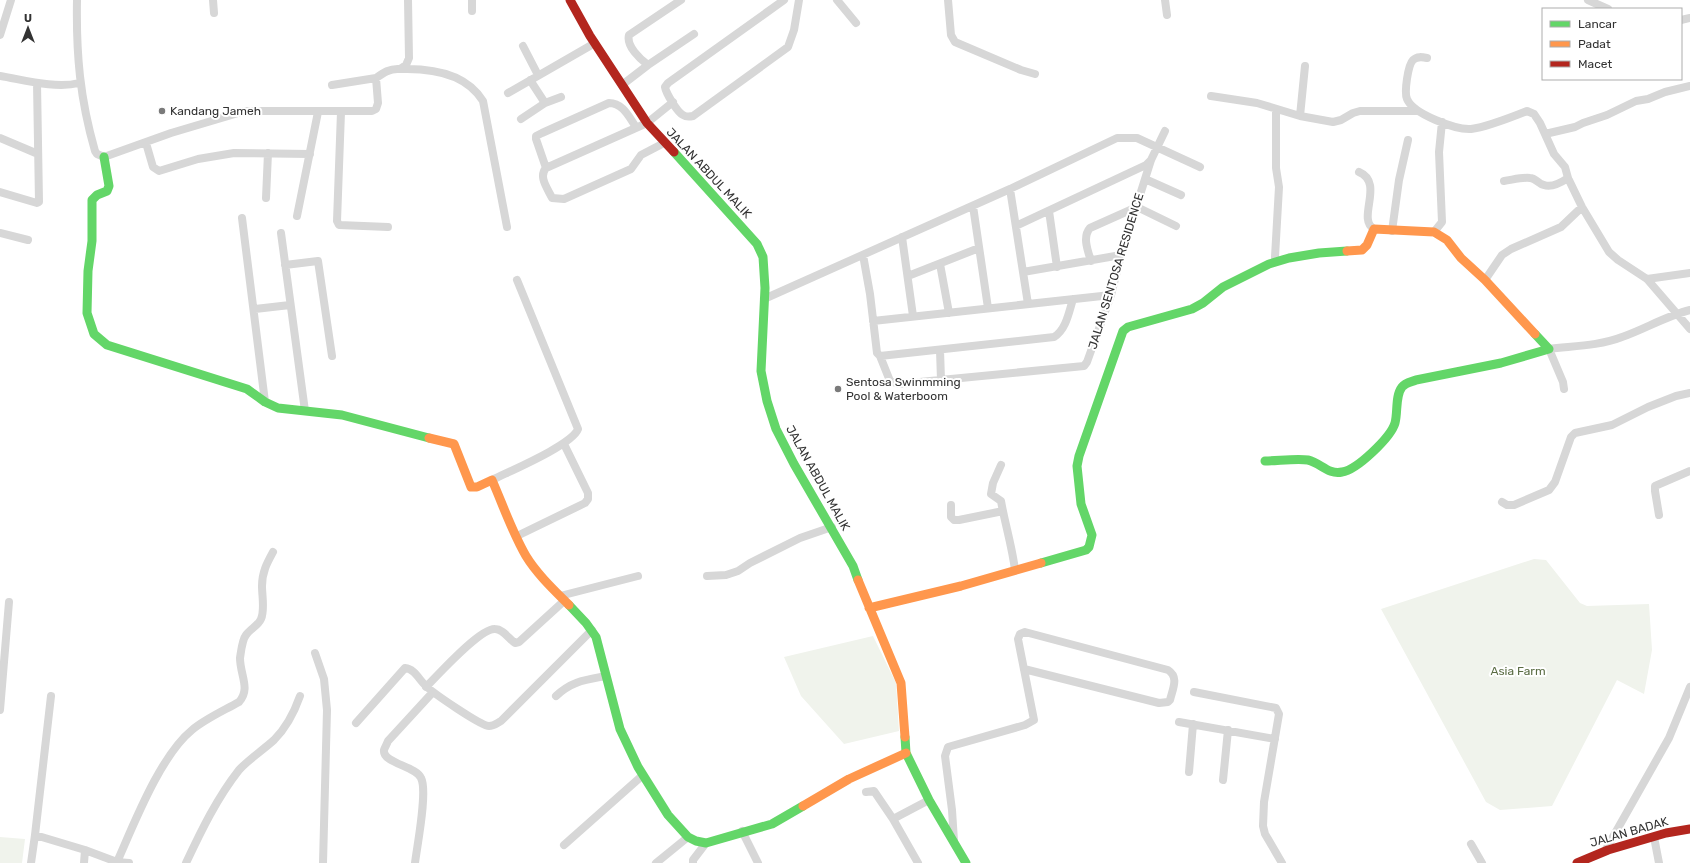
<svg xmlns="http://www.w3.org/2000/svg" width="1690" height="863" viewBox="0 0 1690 863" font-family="Rubik,sans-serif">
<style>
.green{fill:#f0f3ec}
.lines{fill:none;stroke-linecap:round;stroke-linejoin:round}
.street{stroke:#d7d7d7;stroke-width:8}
.fast{stroke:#63d668;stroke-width:9}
.slow{stroke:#ff974d;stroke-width:9}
.jam{stroke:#b3261e;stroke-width:9}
.poi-dot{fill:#7a7a7a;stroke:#fff;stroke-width:1.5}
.labels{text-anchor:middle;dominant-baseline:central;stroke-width:4;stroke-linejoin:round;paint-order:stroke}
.poi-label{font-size:12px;fill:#333;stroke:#fff;text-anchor:start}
.street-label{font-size:12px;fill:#333;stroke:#fff}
.park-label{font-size:12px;fill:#5a6c43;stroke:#fff}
</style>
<rect width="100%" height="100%" fill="#fff"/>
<!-- green -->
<path class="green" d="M1534,559L1546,560L1580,603L1587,606L1649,604L1652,650L1644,694L1617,680L1552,806L1500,810L1486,802L1381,609Z
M873,636L896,683L899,731L844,744L801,696L784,657Z
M0,837L25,839L22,863H0Z"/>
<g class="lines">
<!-- street -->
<path class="street" d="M77,0C76,54 80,99 95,151L97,154L104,157L171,133L245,111H372L376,109L378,103L376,78C383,73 390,68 400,69L406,65L409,58L408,0
M213,0L214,13
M784,0L668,83L665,87C666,93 677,112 683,115C686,117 689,117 693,116L788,47L794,30L799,0
M837,0L856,23
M948,0L951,35L955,42L1021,70L1035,74
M1165,0L1167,15
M1588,0L1608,9
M472,11V0
M1681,20L1690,18
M0,35L11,0
M523,46L538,75
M1427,58C1422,57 1417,56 1413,60C1408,65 1404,92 1407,99C1413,114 1456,130 1471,129C1487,127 1512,117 1527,111L1534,114L1540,123L1554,154L1565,167L1568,178L1582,207L1609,252L1618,260L1647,279L1690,329
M648,65C640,59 626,46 629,35L681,0
M400,69C430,68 466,73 483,101L507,227
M0,76C24,80 56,89 79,83
M332,85L376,78
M622,85L648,65L694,34
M508,93L595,43
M1211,96L1257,103L1300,116L1333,122L1341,120L1353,113L1360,111H1418
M545,103L561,97
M1276,110V168L1279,187L1275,257L1276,261
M341,112L337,221L339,225L388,227
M1300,116L1305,66
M521,119L545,103L530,80
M1545,134L1575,127L1583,123L1607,115L1636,101L1648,99L1665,92L1690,86
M0,138L38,154
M146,143L153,167L159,171L198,159L234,153L310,154
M664,143L641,155L631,169L564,199L552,198C548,189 538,177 546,168L647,123L673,102
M546,168L536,139V136L542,133L609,103C623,103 629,117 636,127
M1359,172C1385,183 1356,219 1374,229
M1145,179L1181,195
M1504,181C1512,180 1522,177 1530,178C1536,178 1538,184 1544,185C1552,188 1562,182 1568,178
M1010,189L1028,304
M0,192L37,203L39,202L37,83
M266,198L268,153
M973,206L988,308
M1049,211L1057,267
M297,216L318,112
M242,218L265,402
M1016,226L1146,165L1151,160
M1392,231L1399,180L1408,140
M1434,232L1442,222L1439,152L1442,122
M0,233L28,240
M281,233L305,411
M902,237L913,316
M863,255L870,294L877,353L880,356L1054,337C1066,330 1069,312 1073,299
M1091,261C1088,251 1082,237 1090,228L1137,207L1176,226
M940,264L949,313
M285,265L318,261L332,356
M1023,272L1121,255
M908,276L979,248
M1647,279L1690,273
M1485,280L1502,255L1511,249L1561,227L1582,207
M764,299L1010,189L1117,138H1137L1200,167
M255,309L290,305
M873,321L1111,295
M940,350L941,380
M880,356L890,381L899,384L1084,366L1087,362L1111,295L1121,255L1151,160L1165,131
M1564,389L1563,382L1549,349C1572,346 1599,346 1622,337C1645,329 1666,316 1690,310
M1001,465L993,483L991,494L1001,501C1005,524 1012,546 1015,570
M492,480C510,471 572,445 578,429L517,280
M1502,502L1507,505H1514L1549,490L1555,482L1571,437L1575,433L1612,425L1648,407L1676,396L1690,393
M951,505V517L954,520H959L1003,511
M1659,515L1655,491V486L1690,471
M517,536L585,503L588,499V493L564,444
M707,576L726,575L738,571L750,563L800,538L832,527
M560,596L638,576
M315,653L324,679L327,710L323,863
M426,687C438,675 480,628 495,629C503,629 509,639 515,643L519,642L564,601
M1194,692L1276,708L1279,714L1264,802L1263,826L1265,834L1282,863
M556,696C572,681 585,680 606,676
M0,710L9,602
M1179,722L1275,739
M356,723L405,668C415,669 419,680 426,686C433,693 481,726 489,726C494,726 497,723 501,721L592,630
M1189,772L1193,724
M1223,780L1228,730
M866,792L874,791L893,819
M742,831L758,863
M35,835L51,696
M1654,837L1659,863
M954,841L952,810L945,756L948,747L1025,725L1034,720L1018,639L1020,634L1025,632L1168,670C1179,677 1173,688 1170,700L1168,702L1159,703L1024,669
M1471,844L1482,863
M564,845L643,775
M1605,851L1669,738L1690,687
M117,862C134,824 160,756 192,730C205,719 223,711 239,702C251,689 240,675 240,658C241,652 242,640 246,635C250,629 258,626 261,619C265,610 262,596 262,586C262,572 267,563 273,552
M31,863L35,835L85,850L117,862L129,863
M84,863L85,850
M186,863C201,831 217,798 239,770C249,759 263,750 274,740C287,727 294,713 300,696
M415,863C417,846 428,791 421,778C416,766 382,763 384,750C385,747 387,744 388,741L433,692
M656,863L688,837
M693,863V860L706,843
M918,863L893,819L929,800"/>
<!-- fast -->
<path class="fast" d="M674,152L757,244L763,257L765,288L761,371L767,401L776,429L794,464L853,566L858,580
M104,157L109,186L107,191L97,195L92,200V241L88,271L87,313L94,334L107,345L247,389L265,402L278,408L342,415L429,438
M1265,461C1277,461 1297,458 1308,460C1321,463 1328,475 1342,472C1357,470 1391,437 1395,423C1398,412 1395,396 1402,387C1405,383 1411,382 1416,380L1501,363L1549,349L1535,334
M1041,563L1086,550L1089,547L1092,535L1081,504L1077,466L1079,456L1123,331L1128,327L1192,309L1203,303L1223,287L1269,264L1289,258L1319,253L1347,251
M569,605L586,623L596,637L620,729L638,767L668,815L688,837L696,841L706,843L772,824L803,806
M905,737L906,753L929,800L966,863"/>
<!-- slow -->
<path class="slow" d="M1347,251L1362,250L1367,245L1374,229L1434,232L1447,240L1461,258L1485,280L1535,334
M429,438L454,444L471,487H477L492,480C503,505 512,532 526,556C537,574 554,590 569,605
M858,580L901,683L905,737
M869,608L961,586L1041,563
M803,806L849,779L906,753"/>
<!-- jam -->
<path class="jam" d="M570,0L590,36L647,123L674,152
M1577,863L1608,850L1666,833L1690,829"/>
</g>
<!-- markers -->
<g class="poi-dot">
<circle cx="162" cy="111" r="4"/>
<circle cx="838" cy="389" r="4"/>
</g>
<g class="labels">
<!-- poi labels -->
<g class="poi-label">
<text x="170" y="111">Kandang Jameh</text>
<text x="846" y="382">Sentosa Swinmming<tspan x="846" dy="14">Pool &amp; Waterboom</tspan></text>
</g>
<!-- street labels -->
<g class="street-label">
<text transform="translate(709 173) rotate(47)">JALAN ABDUL MALIK</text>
<text transform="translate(1116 271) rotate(-73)">JALAN SENTOSA RESIDENCE</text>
<text transform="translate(818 478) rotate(61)">JALAN ABDUL MALIK</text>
<text transform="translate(1629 832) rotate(-16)">JALAN BADAK</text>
</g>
<!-- park labels -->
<g class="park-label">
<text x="1518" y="671">Asia Farm</text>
</g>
</g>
<!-- legend -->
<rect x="1542" y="8" width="140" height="72" fill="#ffffff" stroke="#adadad"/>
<rect x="1550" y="21" width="20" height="6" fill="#63d668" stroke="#adadad"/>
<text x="1578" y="28" font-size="12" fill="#333333">Lancar</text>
<rect x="1550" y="41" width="20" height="6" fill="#ff974d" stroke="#adadad"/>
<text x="1578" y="48" font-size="12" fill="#333333">Padat</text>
<rect x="1550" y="61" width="20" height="6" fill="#b3261e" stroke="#adadad"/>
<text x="1578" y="68" font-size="12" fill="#333333">Macet</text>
<!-- north arrow -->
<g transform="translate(28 28)" stroke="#ffffff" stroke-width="3" paint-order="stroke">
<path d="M0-3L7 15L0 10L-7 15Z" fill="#333333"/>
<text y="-6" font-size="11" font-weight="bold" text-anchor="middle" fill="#333333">U</text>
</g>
</svg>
